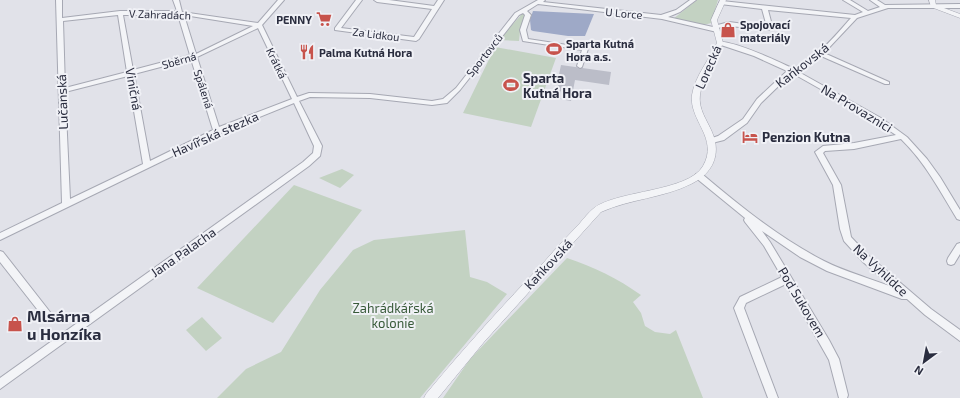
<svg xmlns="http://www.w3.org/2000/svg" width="960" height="398" viewBox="0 0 960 398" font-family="'Exo 2',sans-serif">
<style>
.green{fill:#c3d2c2}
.water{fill:#9ea9c7}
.building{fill:#bbbdc8}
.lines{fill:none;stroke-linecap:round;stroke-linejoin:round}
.minor-casing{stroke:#a6a8b3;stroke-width:2}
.tertiary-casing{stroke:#a6a8b3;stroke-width:1}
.minor{fill:#f3f4f7;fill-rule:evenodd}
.tertiary{fill:#f3f4f7;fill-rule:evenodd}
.labels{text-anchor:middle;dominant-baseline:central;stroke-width:4;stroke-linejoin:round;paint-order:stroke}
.far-street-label{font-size:11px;fill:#2a2d3f;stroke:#f0f1f6}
.far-poi-label{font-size:11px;font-weight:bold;fill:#2a2d3f;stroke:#f0f1f6;text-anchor:start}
.street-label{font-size:13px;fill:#2a2d3f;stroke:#f0f1f6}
.poi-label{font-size:13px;font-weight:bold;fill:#2a2d3f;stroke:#f0f1f6;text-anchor:start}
.park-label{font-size:13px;fill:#385a39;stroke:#f0f1f6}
.near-poi-label{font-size:16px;font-weight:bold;fill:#2a2d3f;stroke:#f0f1f6;text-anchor:start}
</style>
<rect width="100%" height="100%" fill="#e1e2e9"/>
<!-- green -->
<path class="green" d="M697,0H718L711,23L704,25L673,19Z
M523,13L526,14L520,31L519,41L498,40Z
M495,47L556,58L531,127L463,113Z
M342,169L354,175L340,188L319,178Z
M294,185L362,210L273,323L197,288Z
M465,230L470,277L487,282L507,294L420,398H217L246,369L281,352L320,290L353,250L374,240Z
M567,258C594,267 617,278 641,295L633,302L641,313L645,326L655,332L670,334L676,330L703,398H443L470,359Z
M202,317L222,338L206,351L186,330Z"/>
<!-- water -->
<path class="water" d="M533,11L594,14L585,36H568L533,31L531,30L530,20Z"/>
<!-- building -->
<path class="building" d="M561,65L611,72L609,85L575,80L571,101L554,98Z"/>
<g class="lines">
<defs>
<path id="minor" d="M56,0H62V18L120,11H177L173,0H179L182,12L258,23L278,0H284L262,25L297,97L309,93L370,94L432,101L443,99L456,88L515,13L538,0H545L543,2L661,15L676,10L690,0H696L680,12L668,17L713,27L714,26L729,22L767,27L762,9L720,4V2L722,1L855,15L863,12L843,0H850L868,11L880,7L870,0H877L885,5L960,4V8H888L857,18L824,53L889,82V84H885L821,56L810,64L797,71L881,118L907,137L927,159L940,177L960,210V220L957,219C940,191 925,162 901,139L854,149L825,151L823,153L841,185L851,237L869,256L931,309L960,330V341L925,315L907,299H902L827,271L800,257L762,231L770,242L829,340L839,359L848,395L847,398H839L829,360L786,284L746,303L744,308L778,398H768L734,308L740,297L782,277L764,246L745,222L744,220L745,218L696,178L695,176L696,174H702C740,206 779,238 824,261C846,272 869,278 892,287L863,262L844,241L840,229L833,185L815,152L823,146L854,143L896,135L856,109L792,73L761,103L747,123L724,140L712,143L708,141L709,139L718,136L743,119L757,99L787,71L754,56L718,44V42C733,40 777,61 792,68C816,60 834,37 851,18L768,10L773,29L772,30L729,26L717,28L720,30L717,32L662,19L538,4L527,11L531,15L526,30L528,39L587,48L588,49L582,67L580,68L577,66L582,50L523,41L520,30L525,15L523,13L519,15L460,90L447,103L432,105L370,98L310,97L299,101L322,146L320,156L309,166L0,389V378L303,162L313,153L314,146L294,103L220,133L0,240V233L62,203ZM118,15L127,72L65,88L63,21ZM123,15H178L190,55L133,70ZM184,15L253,26L196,54ZM258,28L292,99L219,127L197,57ZM191,59L213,130L150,161L134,74ZM128,76L143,164L70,199L65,92Z
M356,0H362L341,28L414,37L432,9L377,2L374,0H389L434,6L438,0H444L419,39L416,41L335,30V28Z
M960,243V254L954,264L951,265L948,264L947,261L948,258L957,244Z
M0,251L3,252L50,312L52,315L50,318L47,319L44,318L0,262Z"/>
<path id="tertiary" d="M720,0H726L717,20L723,43C716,60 702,76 700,95C698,109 707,120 712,132C722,155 712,174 691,184C663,198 630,199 601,212L484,342L438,398H424L426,394C464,348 504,304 545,261C556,248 568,236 580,223C584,218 589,212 594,208C618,190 688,192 703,166C719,138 689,121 692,95C695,76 709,60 717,43L711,20Z
M929,0H935L936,5L960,14V18L931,7Z"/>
</defs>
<!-- minor casing -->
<use href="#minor" class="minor-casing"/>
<!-- tertiary casing -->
<use href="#tertiary" class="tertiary-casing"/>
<!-- minor -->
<use href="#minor" class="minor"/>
<!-- tertiary -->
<use href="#tertiary" class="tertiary"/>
</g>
<!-- icons -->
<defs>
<symbol id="supermarket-bare" viewBox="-9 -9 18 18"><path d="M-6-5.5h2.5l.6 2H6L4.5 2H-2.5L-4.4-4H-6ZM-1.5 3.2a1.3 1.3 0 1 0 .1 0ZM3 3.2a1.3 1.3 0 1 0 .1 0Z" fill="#c7534c" stroke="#f0f1f6" stroke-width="2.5" paint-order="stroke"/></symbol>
<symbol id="shop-bare" viewBox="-9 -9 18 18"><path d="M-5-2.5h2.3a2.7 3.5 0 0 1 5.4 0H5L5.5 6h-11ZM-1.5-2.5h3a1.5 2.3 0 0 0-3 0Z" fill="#c7534c" stroke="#f0f1f6" stroke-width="2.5" paint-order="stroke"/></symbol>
<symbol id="stadium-bare" viewBox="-9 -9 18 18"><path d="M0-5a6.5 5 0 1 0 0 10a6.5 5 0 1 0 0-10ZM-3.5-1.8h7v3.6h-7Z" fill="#c7534c" stroke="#f0f1f6" stroke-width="2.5" paint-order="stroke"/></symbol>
<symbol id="restaurant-bare" viewBox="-9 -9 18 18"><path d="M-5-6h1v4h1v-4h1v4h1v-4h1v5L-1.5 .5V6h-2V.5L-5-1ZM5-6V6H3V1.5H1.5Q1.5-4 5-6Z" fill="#c7534c" stroke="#f0f1f6" stroke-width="2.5" paint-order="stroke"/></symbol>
<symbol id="hotel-bare" viewBox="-9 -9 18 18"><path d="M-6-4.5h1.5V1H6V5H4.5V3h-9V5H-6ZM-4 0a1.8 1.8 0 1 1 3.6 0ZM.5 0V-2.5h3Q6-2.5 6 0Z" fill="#c7534c" stroke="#f0f1f6" stroke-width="2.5" paint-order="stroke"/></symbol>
</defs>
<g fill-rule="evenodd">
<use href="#supermarket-bare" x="313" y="8" width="22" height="22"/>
<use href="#shop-bare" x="717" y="19" width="22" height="22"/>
<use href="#stadium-bare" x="543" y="38" width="22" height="22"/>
<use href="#restaurant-bare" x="296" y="41" width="22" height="22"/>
<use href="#stadium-bare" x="500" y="74" width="22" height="22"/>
<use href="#hotel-bare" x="739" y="126" width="22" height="22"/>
<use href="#shop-bare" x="4" y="313" width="22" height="22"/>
</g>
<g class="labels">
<!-- far-street labels -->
<g class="far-street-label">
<text transform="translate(624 13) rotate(5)">U Lorce</text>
<text transform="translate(160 14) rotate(2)">V Zahradách</text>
<text transform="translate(376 34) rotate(7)">Za Lidkou</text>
<text transform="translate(484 55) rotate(-52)">Sportovců</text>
<text transform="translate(179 60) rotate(-16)">Sběrná</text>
<text transform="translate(277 63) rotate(64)">Krátká</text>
<text transform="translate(204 89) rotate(72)">Spálená</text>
</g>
<!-- far-poi labels -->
<g class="far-poi-label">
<text x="312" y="19" text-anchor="end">PENNY</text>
<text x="740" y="24">Spojovací<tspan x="740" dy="13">materiály</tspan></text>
<text x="566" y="43">Sparta Kutná<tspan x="566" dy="13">Hora a.s.</tspan></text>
<text x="319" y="52">Palma Kutná Hora</text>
</g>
<!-- street labels -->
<g class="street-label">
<text transform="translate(802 65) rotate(-38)">Kaňkovská</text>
<text transform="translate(708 67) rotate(-66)">Lorecká</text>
<text transform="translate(134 89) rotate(80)">Viničná</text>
<text transform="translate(62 102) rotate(-92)">Lučanská</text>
<text transform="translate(857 108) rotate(31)">Na Provaznici</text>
<text transform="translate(215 134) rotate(-24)">Havířská stezka</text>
<text transform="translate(183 252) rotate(-35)">Jana Palacha</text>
<text transform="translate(548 264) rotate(-47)">Kaňkovská</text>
<text transform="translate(881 270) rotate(43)">Na Vyhlídce</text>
<text transform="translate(802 302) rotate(59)">Pod Sukovem</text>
</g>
<!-- poi labels -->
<g class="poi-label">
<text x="523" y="78">Sparta<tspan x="523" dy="15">Kutná Hora</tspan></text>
<text x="762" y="137">Penzion Kutna</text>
</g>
<!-- park labels -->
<g class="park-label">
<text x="393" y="308">Zahrádkářská<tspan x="393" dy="15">kolonie</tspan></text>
</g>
<!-- near-poi labels -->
<g class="near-poi-label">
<text x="27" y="315">Mlsárna<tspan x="27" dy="18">u Honzíka</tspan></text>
</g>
</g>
<!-- north arrow -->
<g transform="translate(924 362) rotate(212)" stroke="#f0f1f6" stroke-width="3" paint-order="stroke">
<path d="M0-3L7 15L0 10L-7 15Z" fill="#2a2d3f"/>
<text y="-6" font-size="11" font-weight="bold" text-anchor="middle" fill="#2a2d3f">N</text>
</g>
</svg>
